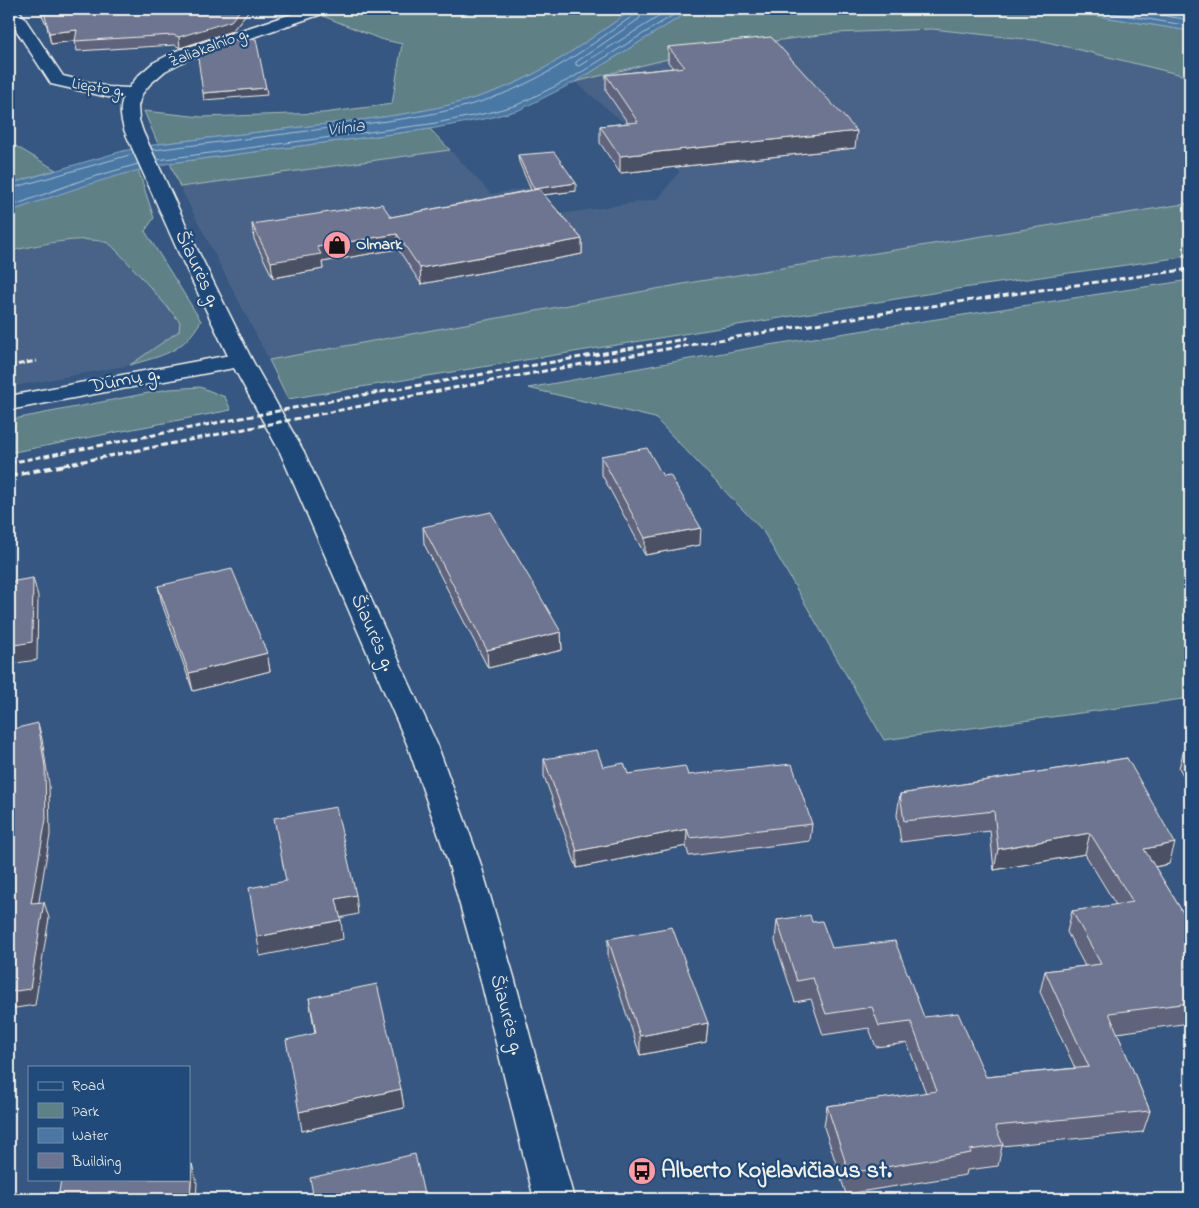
<svg xmlns="http://www.w3.org/2000/svg" width="1199" height="1208" viewBox="0 0 1199 1208" font-family="'Indie Flower',sans-serif">
<style>
.built{fill:#496388}
.green{fill:#5e8186;stroke:#a9b9b7}
.water{fill:#4978a5;stroke:#8da8c0}
.lines{fill:none;stroke-linecap:round;stroke-linejoin:round}
.shore{stroke:#b0c1cd;stroke-width:1}
.street-casing{stroke:#f4f1e8;stroke-width:3}
.secondary-casing{stroke:#f4f1e8;stroke-width:3}
.street{fill:#1f4a7a;fill-rule:evenodd}
.secondary{fill:#1f4a7a;fill-rule:evenodd}
.rail-far1{stroke:#f4f1e8;stroke-width:3;stroke-dasharray:6 3;stroke-linecap:butt}
.rail{stroke:#f4f1e8;stroke-width:4;stroke-dasharray:8 4;stroke-linecap:butt}
.wall{fill:#5e647c;stroke:#f4f1e8}
.shaded-wall{fill:#4c5165;stroke:#f4f1e8}
.building{fill:#6d7490;stroke:#f4f1e8}
.labels{text-anchor:middle;dominant-baseline:central;stroke-width:4.5;stroke-linejoin:round;paint-order:stroke}
.far-street-label{font-size:16px;fill:#f4f1e8;stroke:#1f4a7a}
.far-poi-label{font-size:16px;font-weight:bold;fill:#f4f1e8;stroke:#1f4a7a;text-anchor:start}
.far-water-label{font-size:18px;font-style:italic;fill:#dadfde;stroke:#1f4a7a}
.street-label{font-size:20px;fill:#f4f1e8;stroke:#1f4a7a}
.near-poi-label{font-size:24px;font-weight:bold;fill:#f4f1e8;stroke:#1f4a7a;text-anchor:start}
</style>
<rect width="100%" height="100%" fill="#365781"/>
<filter id="ink" filterUnits="userSpaceOnUse"><feTurbulence type="fractalNoise" baseFrequency=".02" numOctaves="2"/><feDisplacementMap in="SourceGraphic" scale="10" xChannelSelector="R" yChannelSelector="G"/><feConvolveMatrix kernelMatrix="1 2 1 2 8 2 1 2 1" color-interpolation-filters="sRGB"/></filter>
<g filter="url(#ink)">
<!-- built -->
<path class="built" d="M933,29L1043,41L1190,77V203L694,282L269,360L180,187L450,150L491,194L528,188L554,215L658,199L679,172L656,118L622,121L575,82L704,50L835,33Z
M90,240L110,243L180,322L179,331L130,365L9,387V251L66,241Z"/>
<!-- green -->
<path class="green" d="M352,9H634C598,33 562,61 522,80C461,109 394,116 327,124C271,131 214,137 158,144L144,111L202,117L323,113L392,104L402,44L380,39L323,16Z
M693,9H1055L1190,31V77L1043,41L932,29L835,33L704,50L575,82Z
M430,129L450,150L180,187L170,163Z
M9,145H14L56,170L9,184Z
M138,169L154,218L145,231L201,321C182,353 164,355 130,365L179,331L180,322C171,311 114,245 108,243C80,234 37,246 9,251V212L85,184Z
M1190,203V256L963,288L288,399L269,360L694,282Z
M1190,280V698L884,740L763,531L655,418L528,388L762,346Z
M200,387L225,397L231,410L9,453V420L169,389Z"/>
<!-- water -->
<path class="water" d="M634,9H693L575,82L519,110L489,118L430,129L170,163C115,174 62,193 9,212V184L123,151L158,144C214,137 271,131 327,124C394,116 461,109 522,80C562,61 598,33 634,9Z
M1055,9H1190V31Z"/>
<g class="lines">
<!-- shore -->
<path class="shore" d="M643,9L639,19L576,62V65L579,66L671,9
M1086,9L1190,26
M1125,9L1190,20
M153,150C212,143 271,136 330,128C396,120 465,114 525,84C564,66 599,39 634,15L636,9
M157,160L430,124L488,113L517,105L572,78L683,9
M9,189L133,154
M9,207L83,180L138,164"/>
<defs>
<path id="street" d="M9,9H15L21,13L63,76L108,87L129,88L138,76L153,63L176,51L307,9H330L328,12L188,59L165,71L150,84L142,94L138,106L139,120L143,132L196,247L252,360L249,365L241,367L233,365L230,360L176,247L125,132C121,120 119,110 123,98L108,97L51,84L9,19Z"/>
<path id="secondary" d="M241,353L249,355L252,360L304,452L437,744L480,862L514,977L574,1199H534L480,977L448,862L407,744L280,452L234,368L9,410V396Z"/>
</defs>
<!-- street casing -->
<use href="#street" class="street-casing"/>
<!-- secondary casing -->
<use href="#secondary" class="secondary-casing"/>
<!-- street -->
<use href="#street" class="street"/>
<!-- secondary -->
<use href="#secondary" class="secondary"/>
<!-- rail-far1 -->
<path class="rail-far1" d="M9,366L37,361
M9,463L340,399L685,339
M64,465C280,422 496,378 713,341C871,314 1031,291 1190,269"/>
<!-- rail -->
<path class="rail" d="M9,476L70,464"/>
</g>
<!-- wall -->
<path class="wall" d="M39,9H250L232,31L180,48L175,45L77,51L75,41L51,44L47,26Z
M668,47L855,148L620,173L600,143V126L628,123L606,91V75L673,68L668,62Z
M518,155L576,191L544,195L582,239V254L421,284L398,249L322,262L323,269L273,278L254,239L252,224L391,217L531,190L519,162Z
M601,456L700,545L645,555L601,473Z
M423,527L561,632L562,650L488,668L424,544Z
M158,586L267,653L270,671L193,691L162,604Z
M1190,741V787L1179,768L1186,742Z
M1127,758L1169,864L1155,867L1190,924V1023L1117,1033L1150,1111L1143,1132L1002,1146L998,1166L967,1170L966,1175L846,1194L824,1127L827,1106L926,1093L907,1043L876,1047L869,1028L823,1035L811,999L795,1002L775,941L777,920L812,922L832,948L924,1017L986,1077L1075,1068L1040,992L1045,971L1085,966L1067,932L1072,911L1116,905L1085,854L994,870L990,831L901,842L897,815L900,794Z
M544,759L628,774L688,775L812,824L810,841L689,856L686,846L577,868L544,776Z
M608,939L708,1023L706,1042L640,1055L608,958Z
M309,998L401,1089L404,1108L302,1131L315,1033Z"/>
<!-- shaded-wall -->
<path class="shaded-wall" d="M241,9H250L232,31L180,48L179,37Z
M77,30L79,40L51,44L49,33Z
M266,88L267,95L204,100L203,93Z
M857,131L855,148L620,173V156Z
M576,183V191L534,196V189Z
M397,234L398,249L322,262L323,269L273,278L271,262L317,247Z
M582,239V254L421,284L420,268Z
M701,528L700,545L645,555V538Z
M33,578L38,596L37,660L9,664V646Z
M561,632L562,650L488,668L487,650Z
M267,653L270,671L193,691L189,673Z
M38,723L42,739L49,784L50,835L36,919L31,903Z
M687,829L686,846L577,868V851Z
M1090,833L1085,854L994,870L998,849Z
M1175,843L1169,864L1139,870L1144,849Z
M356,895L358,914L339,918L336,899Z
M44,902L49,918L35,1005L9,1009V992Z
M341,920L343,939L260,956L257,937Z
M708,1023L706,1042L640,1055V1036Z
M401,1089L404,1108L302,1131L299,1112Z
M192,1164L197,1183L196,1199H190Z"/>
<!-- building -->
<path class="building" d="M42,9H241L231,21L179,37L173,35L75,41L77,30L49,33L45,15Z
M771,37L857,131L620,156L600,126L638,122L606,75L685,67L668,47Z
M256,39L266,88L203,93L197,51L231,40Z
M554,152L576,183L534,189L518,155Z
M539,189L582,239L420,268L397,234L317,247L321,254L271,262L252,224L382,204L391,217Z
M647,448L663,476L670,475L701,528L645,538L601,456Z
M491,512L561,632L487,650L423,527Z
M232,569L267,653L189,673L158,586Z
M33,578L32,642L9,646V582Z
M38,723L45,767L46,819L31,903L44,902L30,989L9,992V730Z
M1190,741V748L1186,742Z
M597,750L603,767L624,763L628,774L685,766L688,775L792,764L812,824L690,838L687,829L577,851L544,759Z
M1127,758L1175,843L1144,849L1190,924V1003L1109,1013L1150,1111L995,1126L1003,1145L970,1150L971,1153L849,1173L827,1106L937,1091L911,1022L879,1026L872,1007L826,1014L813,978L797,981L777,920L810,915L812,922L822,921L832,948L895,941L924,1017L958,1013L986,1077L1089,1067L1045,971L1101,964L1072,911L1133,902L1090,833L998,849L994,811L904,821L900,794Z
M336,807L356,895L336,899L341,920L257,937L249,888L286,881L274,818Z
M672,927L708,1023L640,1036L608,939Z
M377,984L401,1089L299,1112L286,1040L316,1033L309,998Z
M415,1154L425,1199H314L310,1178Z
M192,1164L190,1199H58L61,1179H189V1165Z"/>
</g>
<!-- icons -->
<defs>
<symbol id="shop-disc" viewBox="-11 -11 22 22"><circle r="9.5" fill="#ff9aa2" stroke="#1f4a7a"/><path d="M-5-2.5h2.3a2.7 3.5 0 0 1 5.4 0H5L5.5 6h-11ZM-1.5-2.5h3a1.5 2.3 0 0 0-3 0Z" fill="#111"/></symbol>
<symbol id="bus-disc" viewBox="-11 -11 22 22"><circle r="9.5" fill="#ff9aa2" stroke="#1f4a7a"/><path d="M-5-6H5V4H4V6H2V4H-2V6H-4V4H-5ZM-3.5-4V0h7V-4ZM-3.5 1.2v1.5H-2V1.2ZM2 1.2v1.5H3.5V1.2Z" fill="#111"/></symbol>
</defs>
<g fill-rule="evenodd">
<use href="#shop-disc" x="321" y="229" width="32" height="32"/>
<use href="#bus-disc" x="626" y="1155" width="32" height="32"/>
</g>
<g class="labels">
<!-- far-street labels -->
<g class="far-street-label">
<text transform="translate(209 48) rotate(-21)">Žaliakalnio g.</text>
<text transform="translate(98 88) rotate(9)">Liepto g.</text>
</g>
<!-- far-poi labels -->
<g class="far-poi-label">
<text x="356" y="245">Olmark</text>
</g>
<!-- far-water labels -->
<g class="far-water-label">
<text transform="translate(346 129) rotate(-7)">Vilnia</text>
</g>
<!-- street labels -->
<g class="street-label">
<text transform="translate(197 269) rotate(65)">Šiaurės g.</text>
<text transform="translate(125 381) rotate(-11)">Dūmų g.</text>
<text transform="translate(372 633) rotate(66)">Šiaurės g.</text>
<text transform="translate(506 1015) rotate(75)">Šiaurės g.</text>
</g>
<!-- near-poi labels -->
<g class="near-poi-label">
<text x="661" y="1171">Alberto Kojelavičiaus st.</text>
</g>
</g>
<!-- margin -->
<rect width="1199" height="1208" fill="none" stroke="#1f4a7a" stroke-width="30"/>
<rect x="15" y="15" width="1169" height="1178" fill="none" stroke="#f4f1e8" stroke-width="2" filter="url(#ink)"/>
<!-- legend -->
<rect x="28" y="1066" width="162" height="115" fill="#1f4a7a" stroke="#748da6"/>
<rect x="38" y="1082" width="25" height="8" fill="#1f4a7a" stroke="#748da6"/>
<text x="72" y="1090" font-size="15" fill="#f4f1e8">Road</text>
<rect x="38" y="1103" width="25" height="15" fill="#5e8186" stroke="#748da6"/>
<text x="72" y="1116" font-size="15" fill="#f4f1e8">Park</text>
<rect x="38" y="1128" width="25" height="15" fill="#4978a5" stroke="#748da6"/>
<text x="72" y="1140" font-size="15" fill="#f4f1e8">Water</text>
<rect x="38" y="1153" width="25" height="15" fill="#6d7490" stroke="#748da6"/>
<text x="72" y="1166" font-size="15" fill="#f4f1e8">Building</text>
</svg>
